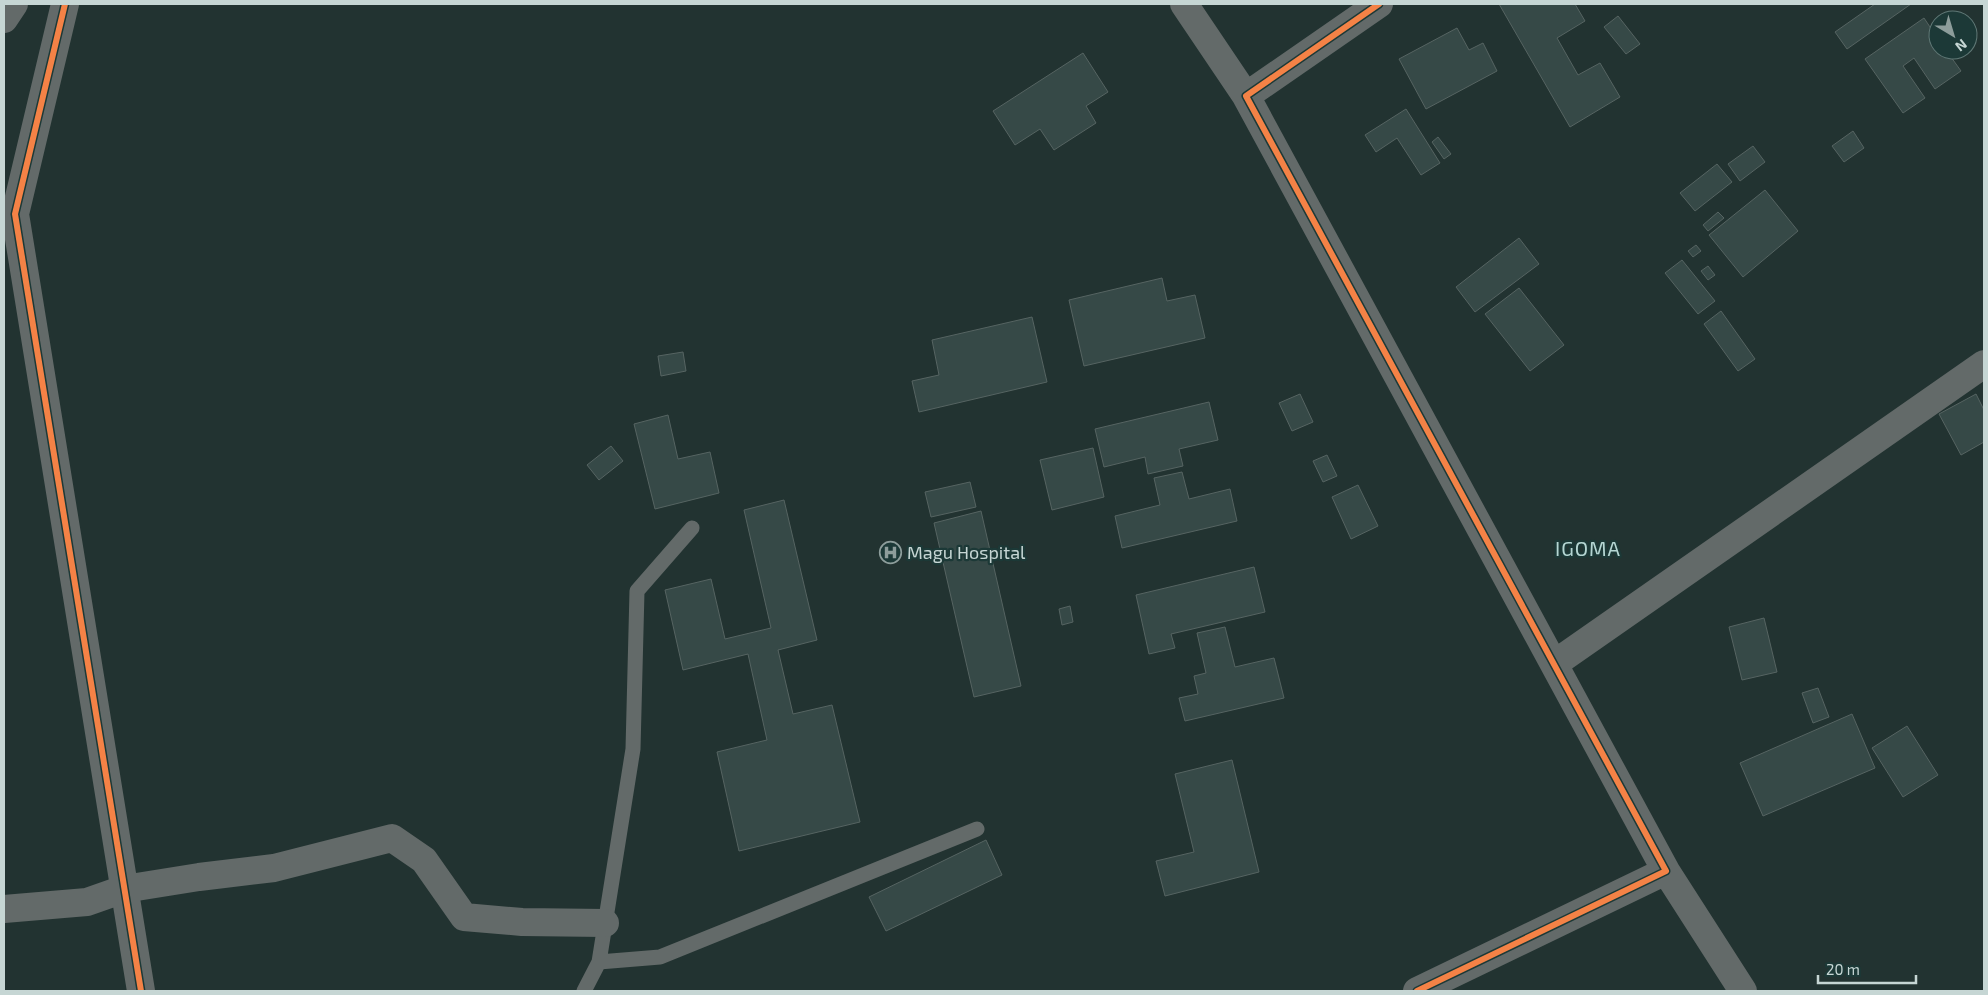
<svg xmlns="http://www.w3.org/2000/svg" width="1988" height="995" viewBox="0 0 1988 995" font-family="'Exo 2',sans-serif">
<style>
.building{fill:#364947;stroke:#566462}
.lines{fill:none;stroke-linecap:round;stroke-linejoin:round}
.service{stroke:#636a69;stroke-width:15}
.minor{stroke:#636a69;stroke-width:28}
.cycleway-casing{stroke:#1c3937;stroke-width:9}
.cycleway{stroke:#f48246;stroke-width:6}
.labels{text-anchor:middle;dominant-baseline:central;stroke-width:4.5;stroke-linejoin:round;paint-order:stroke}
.poi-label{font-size:18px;fill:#c6d6d4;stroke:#1c3937;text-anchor:start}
.quarter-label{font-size:20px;letter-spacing:1px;fill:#b5d6d3;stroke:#1c3937}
</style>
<rect width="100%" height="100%" fill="#223331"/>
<!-- building -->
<path class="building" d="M1499,4H1575L1585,21L1557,38L1578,75L1600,63L1620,97L1570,127Z
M1875,4H1911L1847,49L1835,32Z
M1618,16L1640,44L1626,54L1604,27Z
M1924,18L1938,39V50H1946L1961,71L1935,89L1914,58L1903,66L1925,98L1903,113L1865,59Z
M1457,28L1469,50L1483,43L1497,71L1426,109L1399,59Z
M1083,53L1108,92L1086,106L1096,123L1054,150L1040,129L1015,145L993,111Z
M1406,109L1440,163L1421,175L1397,138L1376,152L1365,135Z
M1853,131L1864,148L1844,162L1832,146Z
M1438,137L1451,154L1444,159L1432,142Z
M1753,146L1765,162L1740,181L1728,164Z
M1717,164L1732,182L1695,211L1680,193Z
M1765,190L1798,231L1743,277L1709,235Z
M1718,212L1724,218L1708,231L1703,225Z
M1519,238L1539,264L1475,312L1456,287Z
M1696,245L1701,251L1693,257L1688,251Z
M1682,260L1715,301L1698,314L1665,273Z
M1708,266L1715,275L1708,280L1701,271Z
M1162,278L1167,301L1195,295L1205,338L1084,366L1069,300Z
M1519,288L1564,345L1530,371L1485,314Z
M1721,311L1755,359L1738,371L1704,324Z
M1032,317L1047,382L919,412L912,381L939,375L932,340Z
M683,352L686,371L661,376L658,356Z
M1300,394L1313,422L1292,431L1279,403Z
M1976,394L1984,410V442L1961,455L1939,414Z
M1209,402L1218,440L1179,449L1183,466L1148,474L1145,457L1104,467L1095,429Z
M668,415L678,459L710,452L719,493L655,509L634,424Z
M611,446L623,461L599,480L587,465Z
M1093,448L1104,497L1052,510L1040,460Z
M1327,455L1337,476L1323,482L1313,461Z
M1182,472L1189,499L1230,489L1237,521L1122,548L1115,516L1160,505L1154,478Z
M970,482L976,507L931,517L925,492Z
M1358,485L1378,526L1351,539L1332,497Z
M784,500L817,640L778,650L793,714L832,705L860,822L739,851L717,752L767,740L748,654L683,670L665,590L711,579L725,639L771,628L744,510Z
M981,511L1021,686L974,697L934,523Z
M1254,567L1265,612L1171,634L1175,648L1149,654L1136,595Z
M1070,606L1073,622L1062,625L1059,609Z
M1764,618L1777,672L1742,680L1729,627Z
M1225,627L1235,667L1274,658L1284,698L1185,721L1179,698L1198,694L1194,676L1206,673L1197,633Z
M1818,688L1829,717L1813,723L1802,693Z
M1852,714L1875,768L1763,816L1740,763Z
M1907,726L1938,775L1903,797L1872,748Z
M1232,760L1259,872L1165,896L1156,861L1194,852L1175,774Z
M986,840L1002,875L886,931L869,897Z"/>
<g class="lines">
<!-- service -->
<path class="service" d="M599,962L660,957L977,829
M584,991L599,962L633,749L637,591L692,528"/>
<!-- minor -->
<path class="minor" d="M65,4L15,214L141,991
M1184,4L1246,96
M1379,4L1246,96L1666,871L1417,991
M4,19L14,4
M1554,664L1984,364
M1666,871L1743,991
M4,909L87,902L124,889L199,877L274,868L392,838L424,860L464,917L522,922L605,923"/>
<defs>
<path id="cycleway" d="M65,4L15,214L141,991
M1379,4L1246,96L1666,871L1417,991"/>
</defs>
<!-- cycleway casing -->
<use href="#cycleway" class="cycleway-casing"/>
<!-- cycleway -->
<use href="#cycleway" class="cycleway"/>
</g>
<!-- icons -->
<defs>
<symbol id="hospital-ring" viewBox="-11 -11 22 22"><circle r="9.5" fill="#1c3937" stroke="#8d9d9b" stroke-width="1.5"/><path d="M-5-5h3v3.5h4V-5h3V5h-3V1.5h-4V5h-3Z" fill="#8d9d9b"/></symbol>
</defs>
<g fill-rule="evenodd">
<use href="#hospital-ring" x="878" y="540" width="25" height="25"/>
</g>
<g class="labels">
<!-- poi labels -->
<g class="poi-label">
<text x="907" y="552">Magu Hospital</text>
</g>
<!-- quarter labels -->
<g class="quarter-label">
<text x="1588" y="548">IGOMA</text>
</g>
</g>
<!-- border -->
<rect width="1988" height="995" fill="none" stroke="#c6d6d4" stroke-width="10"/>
<!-- north arrow -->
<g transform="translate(1953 35) rotate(142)"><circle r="24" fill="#1c3937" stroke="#607876"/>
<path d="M0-4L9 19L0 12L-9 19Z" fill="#8d9d9b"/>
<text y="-8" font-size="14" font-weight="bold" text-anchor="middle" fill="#c6d6d4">N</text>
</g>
<!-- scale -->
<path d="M1818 975v8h98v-8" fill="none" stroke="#c6d6d4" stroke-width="2.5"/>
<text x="1826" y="975" font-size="15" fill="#c6d6d4" stroke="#1c3937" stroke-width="4" paint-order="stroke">20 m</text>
</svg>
